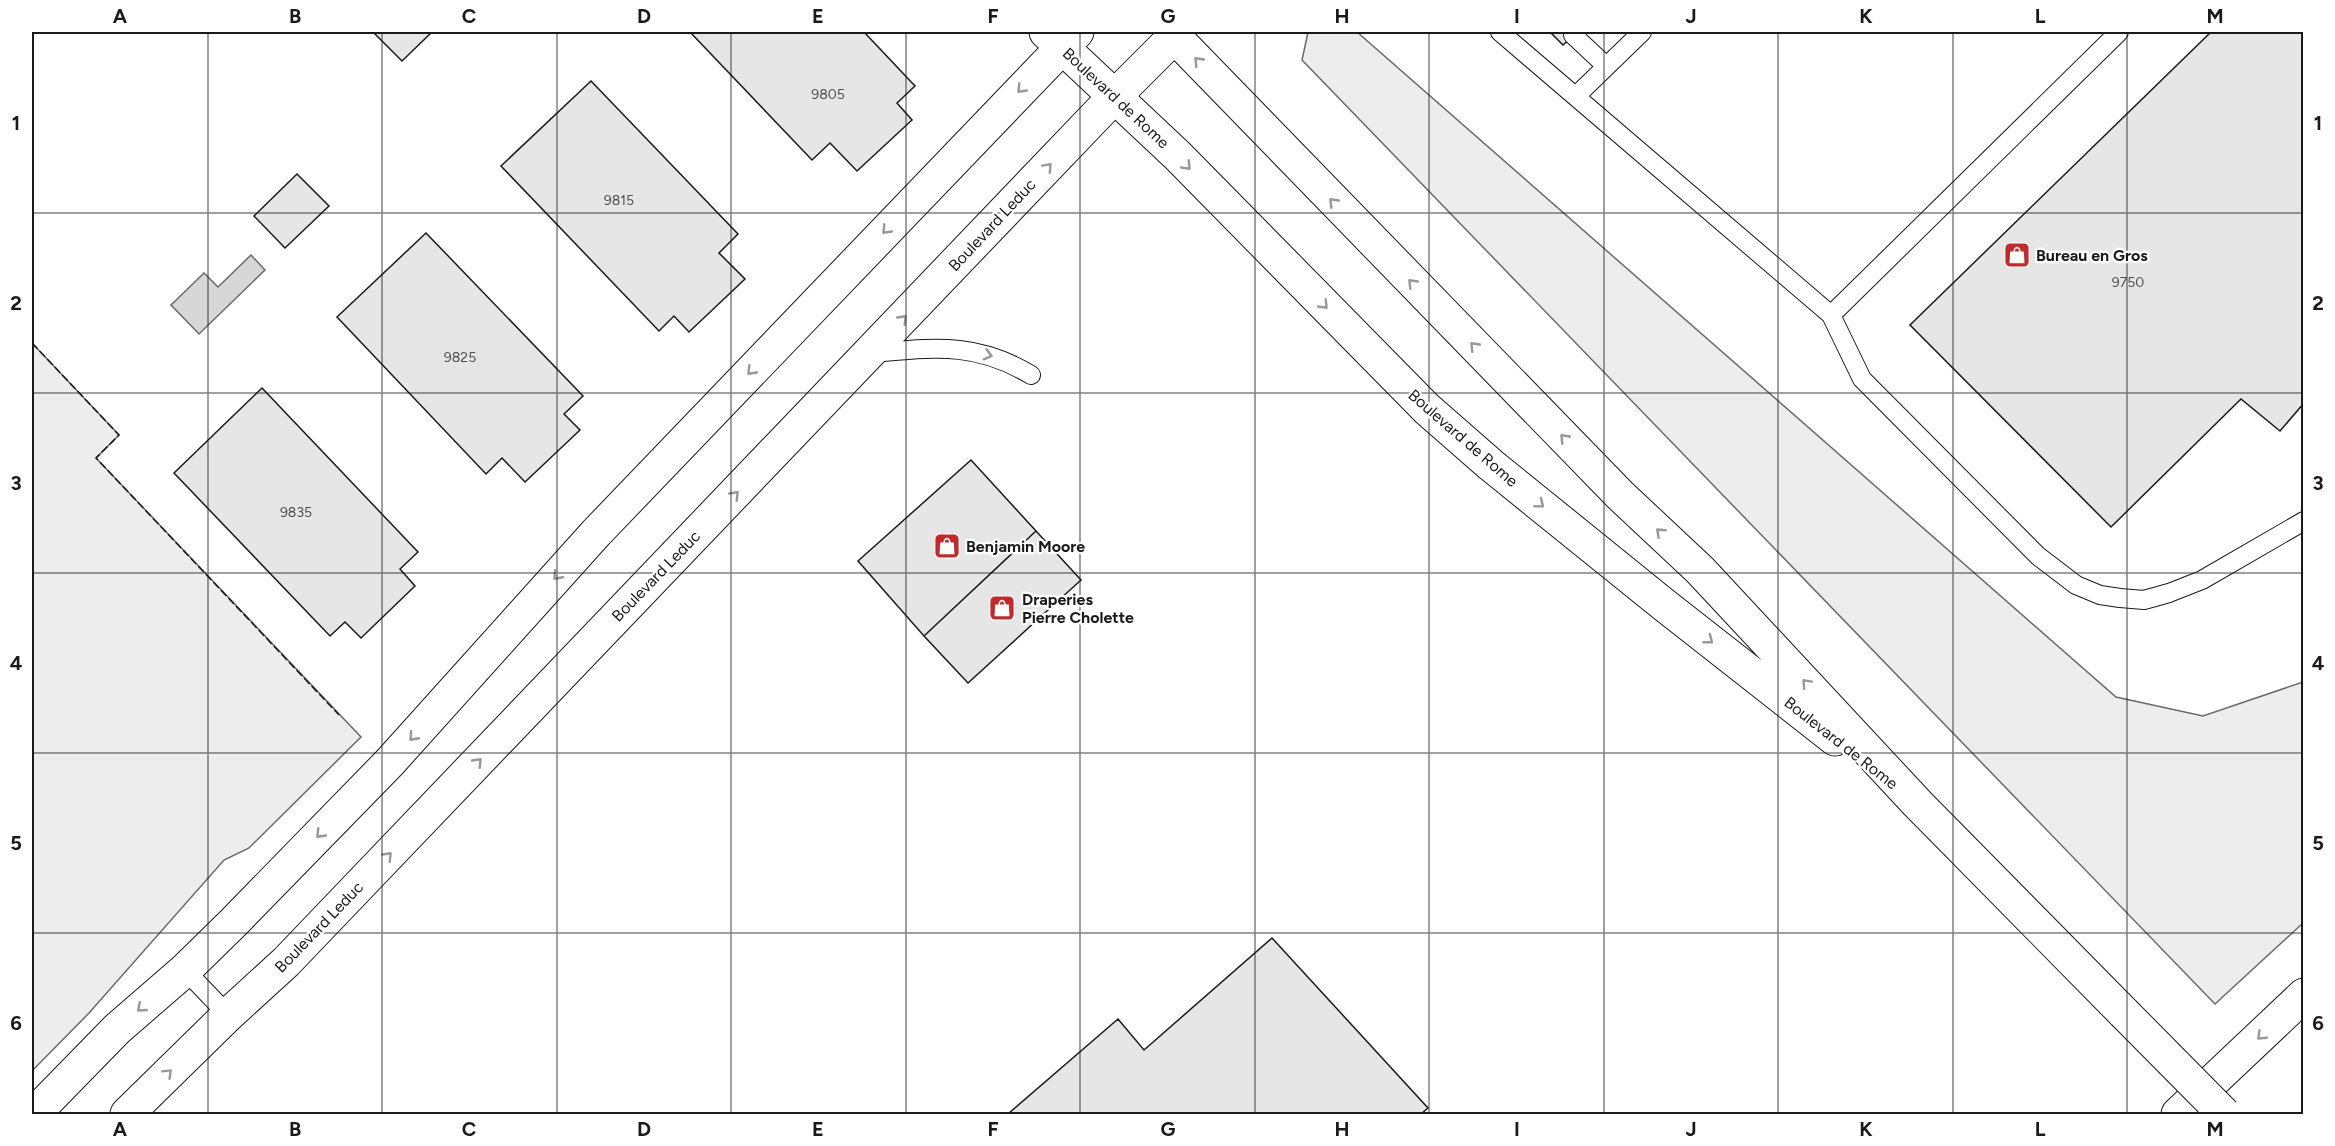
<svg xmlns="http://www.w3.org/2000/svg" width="2335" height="1146" viewBox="0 0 2335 1146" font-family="Figtree,sans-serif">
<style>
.green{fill:#ededed;stroke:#6a6a6a;stroke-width:1.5}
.water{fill:#d7d7d7;stroke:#6a6a6a;stroke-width:1.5}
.building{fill:#e6e6e6;stroke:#1a1a1a;stroke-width:1.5}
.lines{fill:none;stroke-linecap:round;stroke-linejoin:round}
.service-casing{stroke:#1a1a1a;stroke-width:20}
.tertiary-casing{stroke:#1a1a1a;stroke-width:35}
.secondary-casing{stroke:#1a1a1a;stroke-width:35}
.motorway-casing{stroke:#1a1a1a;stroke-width:35}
.service{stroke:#fff;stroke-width:18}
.tertiary{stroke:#fff;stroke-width:33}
.secondary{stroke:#fff;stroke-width:33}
.motorway{stroke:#fff;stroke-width:33}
.secondary-bridge-casing{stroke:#1a1a1a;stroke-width:35;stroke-linecap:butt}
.secondary-bridge{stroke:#fff;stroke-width:33}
.fence{stroke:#1a1a1a;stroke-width:1.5;stroke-dasharray:8 3;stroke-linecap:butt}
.oneway{stroke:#989898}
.grid{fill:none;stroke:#1a1a1a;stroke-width:1.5;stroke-opacity:0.55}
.labels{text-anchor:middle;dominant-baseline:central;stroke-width:4.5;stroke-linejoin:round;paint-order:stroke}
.number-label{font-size:14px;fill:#4d4d4d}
.street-label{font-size:16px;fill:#1a1a1a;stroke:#fff}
.poi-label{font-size:16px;font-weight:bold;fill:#1a1a1a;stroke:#fff;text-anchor:start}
.neatline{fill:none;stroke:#1a1a1a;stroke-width:2}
.grid-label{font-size:20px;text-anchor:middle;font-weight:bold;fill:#1a1a1a}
</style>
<rect width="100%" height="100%" fill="#fff"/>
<!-- green -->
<path class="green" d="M1308,32H1357L2116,697L2203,716L2303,682V923L2215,1004L1302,60Z
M32,343L119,435L96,458L361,737L249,848L224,860L89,1013L32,1071Z"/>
<!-- water -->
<path class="water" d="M251,255L265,270L199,334L171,305L204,273L218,287Z"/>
<!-- building -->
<path class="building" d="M373,32H432L402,61Z
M690,32H864L915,86L897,103L912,120L857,171L830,143L812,160Z
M1550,32H1577L1563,45Z
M2211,32H2304V403L2280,431L2241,399L2111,527L1910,325Z
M591,81L738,234L719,253L745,279L689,332L674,316L659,331L501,166Z
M297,174L329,206L285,248L254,216Z
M426,233L583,396L564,414L580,430L525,482L502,458L486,474L337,317Z
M262,388L418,552L400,569L415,586L361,638L345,622L330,636L174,473Z
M971,460L1036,531L924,636L858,561Z
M1036,531L1081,580L968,683L924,636Z
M1272,938L1428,1108L1421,1114H1008L1118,1019L1144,1050Z"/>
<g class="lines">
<defs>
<path id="service" d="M1500,32L1831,315L1862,379L2038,556L2076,585L2100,595L2120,598L2144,600L2169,593L2202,580L2304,521
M1573,35L1606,66
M1576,96L1642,32
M1831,315L2119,32
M871,353C933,348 975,341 1031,375
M185,970L228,1015"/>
<path id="tertiary" d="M34,1114L117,1029L185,970L234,922L390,762L596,533L1077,32
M127,1114L228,1015L286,962L1115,96L1179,32"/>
<path id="secondary" d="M1046,32L1178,156L1427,409L1491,465L1663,604L1835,739
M1170,32L1620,495L1700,570L1917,803L2124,1013"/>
<path id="motorway" d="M2178,1114L2304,995"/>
</defs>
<!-- service casing -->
<use href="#service" class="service-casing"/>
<!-- tertiary casing -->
<use href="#tertiary" class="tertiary-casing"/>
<!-- secondary casing -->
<use href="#secondary" class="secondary-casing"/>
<!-- motorway casing -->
<use href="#motorway" class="motorway-casing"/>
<!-- service -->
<use href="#service" class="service"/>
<!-- tertiary -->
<use href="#tertiary" class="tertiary"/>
<!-- secondary -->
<use href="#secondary" class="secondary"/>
<!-- motorway -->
<use href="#motorway" class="motorway"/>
<defs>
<path id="secondary-bridge" d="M2124,1013L2224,1114"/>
</defs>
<!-- secondary-bridge casing -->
<use href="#secondary-bridge" class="secondary-bridge-casing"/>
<!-- secondary-bridge -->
<use href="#secondary-bridge" class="secondary-bridge"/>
<!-- fence -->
<path class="fence" d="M32,343L119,435L96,458L339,715"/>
</g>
<!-- one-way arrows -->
<defs><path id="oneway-chevron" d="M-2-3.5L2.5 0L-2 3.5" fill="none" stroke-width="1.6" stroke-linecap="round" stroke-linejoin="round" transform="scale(1.5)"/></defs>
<g class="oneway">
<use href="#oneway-chevron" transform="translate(1198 61) rotate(-134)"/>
<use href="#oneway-chevron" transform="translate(1021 89) rotate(134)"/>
<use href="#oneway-chevron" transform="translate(1187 166) rotate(46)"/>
<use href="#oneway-chevron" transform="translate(1048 167) rotate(-47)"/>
<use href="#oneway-chevron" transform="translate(1333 202) rotate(-134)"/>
<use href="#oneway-chevron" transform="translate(886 230) rotate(134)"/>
<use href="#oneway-chevron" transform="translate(1412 283) rotate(-134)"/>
<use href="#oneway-chevron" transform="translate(1324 305) rotate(46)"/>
<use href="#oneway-chevron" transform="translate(903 319) rotate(-46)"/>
<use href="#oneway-chevron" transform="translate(1474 346) rotate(-134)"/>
<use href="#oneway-chevron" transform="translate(988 355) rotate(15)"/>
<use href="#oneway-chevron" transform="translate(751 371) rotate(134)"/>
<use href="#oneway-chevron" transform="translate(1564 438) rotate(-134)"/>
<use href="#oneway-chevron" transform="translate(735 495) rotate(-46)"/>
<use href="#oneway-chevron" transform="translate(1540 504) rotate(39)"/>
<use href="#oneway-chevron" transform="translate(1660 532) rotate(-137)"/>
<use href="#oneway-chevron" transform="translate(557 576) rotate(132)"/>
<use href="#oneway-chevron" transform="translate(1709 640) rotate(38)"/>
<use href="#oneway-chevron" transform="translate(1806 683) rotate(-133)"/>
<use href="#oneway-chevron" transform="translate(413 737) rotate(132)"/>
<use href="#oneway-chevron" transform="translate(478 762) rotate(-46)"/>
<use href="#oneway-chevron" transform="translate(320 834) rotate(134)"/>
<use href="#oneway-chevron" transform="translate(388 856) rotate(-46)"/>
<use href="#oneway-chevron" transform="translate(141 1008) rotate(139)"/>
<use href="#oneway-chevron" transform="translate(2261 1036) rotate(136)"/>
<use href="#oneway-chevron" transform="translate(168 1073) rotate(-45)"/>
</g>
<!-- grid -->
<path class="grid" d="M208,32V1114M382,32V1114M557,32V1114M731,32V1114M906,32V1114M1080,32V1114M1255,32V1114M1429,32V1114M1604,32V1114M1778,32V1114M1953,32V1114M2127,32V1114M32,213H2304M32,393H2304M32,573H2304M32,753H2304M32,933H2304"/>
<!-- icons -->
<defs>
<symbol id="shop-square" viewBox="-11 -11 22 22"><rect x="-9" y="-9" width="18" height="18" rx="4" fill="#c62828" stroke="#fff"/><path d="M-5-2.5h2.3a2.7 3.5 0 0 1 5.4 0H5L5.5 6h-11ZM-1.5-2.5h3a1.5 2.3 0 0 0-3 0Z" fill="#fff"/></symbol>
</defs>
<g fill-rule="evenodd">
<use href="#shop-square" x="2002" y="240" width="30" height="30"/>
<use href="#shop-square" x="932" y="531" width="30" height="30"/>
<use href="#shop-square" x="987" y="593" width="30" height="30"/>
</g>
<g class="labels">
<!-- number labels -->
<g class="number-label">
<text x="828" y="94">9805</text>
<text x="619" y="200">9815</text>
<text x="2128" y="282">9750</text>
<text x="460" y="357">9825</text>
<text x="296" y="512">9835</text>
</g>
<!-- street labels -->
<g class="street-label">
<text transform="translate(1116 98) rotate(43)">Boulevard de Rome</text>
<text transform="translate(992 225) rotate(-47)">Boulevard Leduc</text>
<text transform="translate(1463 438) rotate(41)">Boulevard de Rome</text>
<text transform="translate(656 576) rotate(-46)">Boulevard Leduc</text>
<text transform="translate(1841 743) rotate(38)">Boulevard de Rome</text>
<text transform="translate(319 927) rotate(-46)">Boulevard Leduc</text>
</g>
<!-- poi labels -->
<g class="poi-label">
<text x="2036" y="255">Bureau en Gros</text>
<text x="966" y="546">Benjamin Moore</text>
<text x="1022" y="599">Draperies<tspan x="1022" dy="18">Pierre Cholette</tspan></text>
</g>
</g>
<!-- border -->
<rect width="2335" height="1146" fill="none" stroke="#ffffff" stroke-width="66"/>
<rect x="33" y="33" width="2269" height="1080" class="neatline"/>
<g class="grid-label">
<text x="120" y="23">A</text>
<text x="295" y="23">B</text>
<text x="469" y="23">C</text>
<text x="644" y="23">D</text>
<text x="818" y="23">E</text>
<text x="993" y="23">F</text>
<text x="1168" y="23">G</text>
<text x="1342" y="23">H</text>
<text x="1517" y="23">I</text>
<text x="1691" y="23">J</text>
<text x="1866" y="23">K</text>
<text x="2040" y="23">L</text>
<text x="2215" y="23">M</text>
<text x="16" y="130">1</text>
<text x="2318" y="130">1</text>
<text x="16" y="310">2</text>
<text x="2318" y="310">2</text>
<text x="16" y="490">3</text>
<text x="2318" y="490">3</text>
<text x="16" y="670">4</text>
<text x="2318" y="670">4</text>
<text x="16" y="850">5</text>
<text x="2318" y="850">5</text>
<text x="16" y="1030">6</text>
<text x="2318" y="1030">6</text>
<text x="120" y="1136">A</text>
<text x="295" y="1136">B</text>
<text x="469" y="1136">C</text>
<text x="644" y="1136">D</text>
<text x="818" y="1136">E</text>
<text x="993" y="1136">F</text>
<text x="1168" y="1136">G</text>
<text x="1342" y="1136">H</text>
<text x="1517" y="1136">I</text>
<text x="1691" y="1136">J</text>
<text x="1866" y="1136">K</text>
<text x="2040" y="1136">L</text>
<text x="2215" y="1136">M</text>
</g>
</svg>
